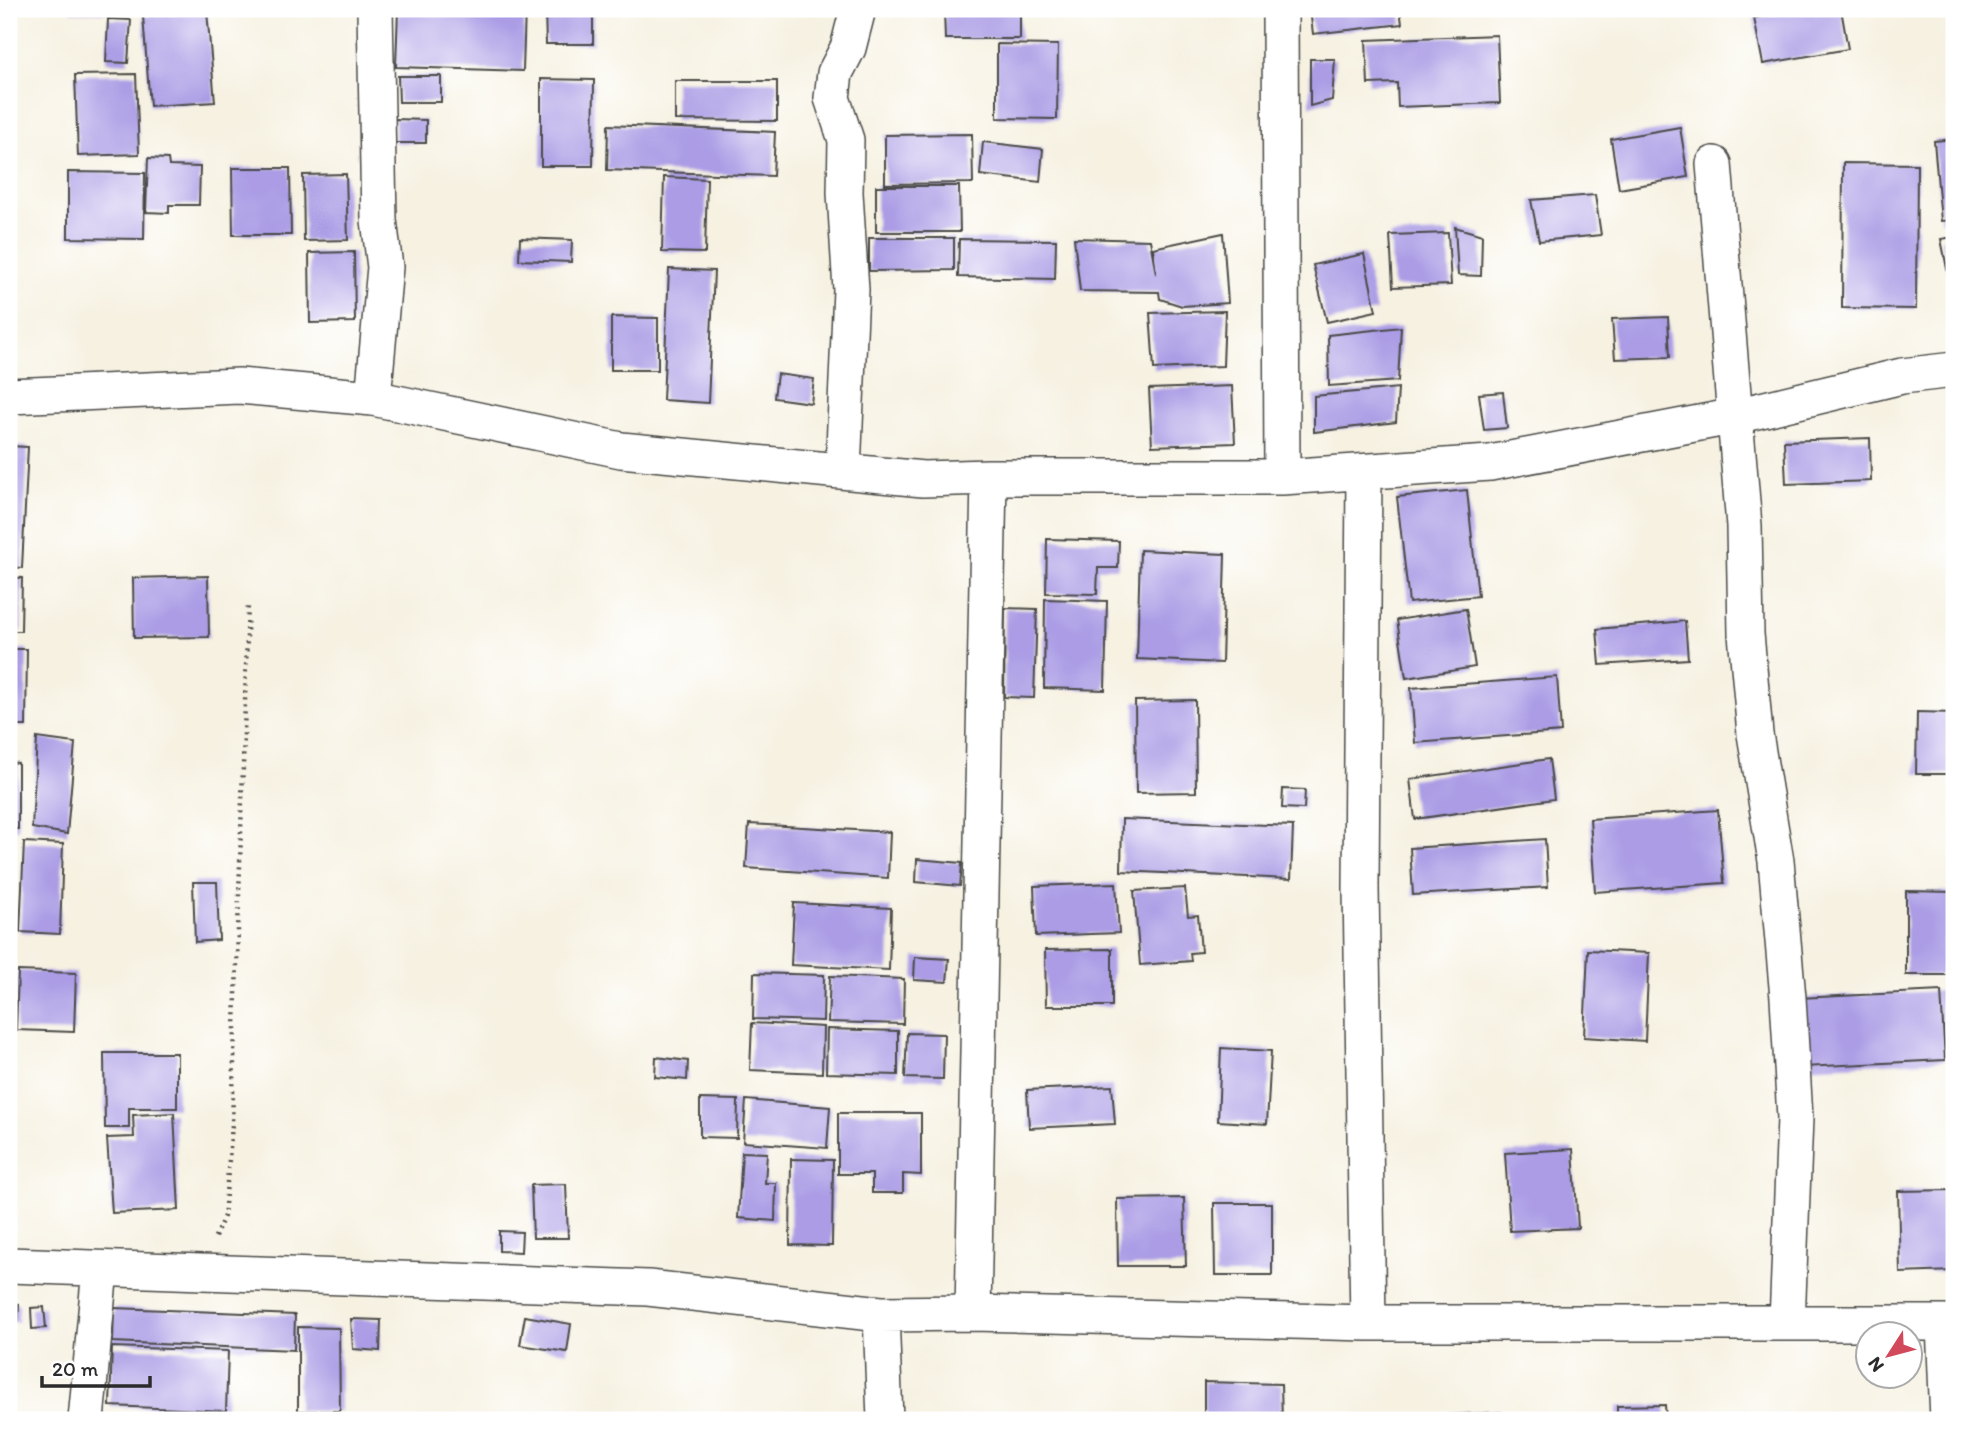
<svg xmlns="http://www.w3.org/2000/svg" width="1963" height="1429" viewBox="0 0 1963 1429" font-family="Itim,sans-serif">
<style>
.building{fill:#ab9ce5}
.lines{fill:none;stroke-linecap:round;stroke-linejoin:round}
.street-casing{stroke:#494946;stroke-width:38}
.path{stroke:#494946;stroke-width:4.5;stroke-dasharray:2 5;stroke-linecap:butt}
.street{stroke:#fff;stroke-width:35}
</style>
<rect width="100%" height="100%" fill="#fff"/>
<filter id="ink" filterUnits="userSpaceOnUse"><feTurbulence type="fractalNoise" baseFrequency=".0143" numOctaves="2"/><feDisplacementMap in="SourceGraphic" scale="14" xChannelSelector="R" yChannelSelector="G"/><feConvolveMatrix kernelMatrix="1 2 1 2 8 2 1 2 1" color-interpolation-filters="sRGB"/></filter>
<filter id="wash" filterUnits="userSpaceOnUse"><feTurbulence type="fractalNoise" baseFrequency=".00686" numOctaves="4" result="noise"/><feDisplacementMap in="SourceGraphic" scale="28" xChannelSelector="R" yChannelSelector="G"/><feGaussianBlur stdDeviation="1.57" result="paint"/><feColorMatrix in="noise" values="0 0 0 0 0 0 0 0 0 0 0 0 0 0 0 0 0 1.4 0 .05"/><feComposite in="paint" operator="in"/></filter>
<g filter="url(#wash)">
<rect width="100%" height="100%" fill="#f6f1e1"/>
<g id="blocks">
<!-- building -->
<path class="building" d="M72,9H131V13L72,12Z
M398,9H525L523,71L396,67Z
M545,9H593V44H546Z
M944,9H1020V39H945Z
M1310,9H1400L1402,24L1313,34Z
M1803,9H1841L1848,49L1763,64L1754,18Z
M207,11L215,102L150,106L143,16Z
M108,19L131,20L128,63L106,62Z
M1497,35L1500,103L1398,107L1397,83L1368,84L1366,40Z
M997,44L1058,45L1057,119L997,118Z
M1310,59H1335L1332,100L1310,106Z
M136,74L139,154L78,156L75,75Z
M398,76H441V102H399Z
M541,79L594,80L593,166H541Z
M675,81H777V121L675,120Z
M395,119L426,120V143H395Z
M608,125L775,132L773,176L607,170Z
M1680,127L1688,177L1619,189L1611,139Z
M972,134L973,183L885,184V135Z
M1954,139V220L1941,221L1934,141Z
M983,142L1043,149L1040,182L980,175Z
M148,158L168,159L169,166L200,167L199,205H169V213L146,212Z
M1843,163L1917,164L1916,309L1842,308Z
M232,168H290L291,235H233Z
M68,172L145,173L144,239L68,238Z
M346,174L348,240L304,241L303,175Z
M664,177L707,179L705,253L662,252Z
M876,186H959L960,232H876Z
M1595,195L1601,235L1539,241L1531,200Z
M1455,227L1482,235L1481,276L1458,275Z
M1223,233L1228,303L1182,306L1160,299L1159,292L1080,291L1074,238L1150,240L1156,274L1153,248Z
M1448,233L1451,285L1393,287L1390,235Z
M1954,237V298H1953L1941,239Z
M520,238L572,240L571,262L519,260Z
M869,238H954V270L869,271Z
M959,239L1056,240L1055,279L958,277Z
M354,252L355,322L310,323L309,253Z
M1364,254L1376,311L1327,322L1313,265Z
M669,269L714,271L708,403L663,400Z
M1225,311L1223,366L1154,369L1150,313Z
M611,317L658,318V370H611Z
M1668,317L1670,357L1615,359L1612,319Z
M1401,327L1398,381L1329,386L1328,335Z
M777,374L814,379L811,403L774,398Z
M1232,386L1235,443L1152,446L1149,389Z
M1398,388L1396,422L1314,432V396Z
M1503,392L1507,428L1484,430L1479,394Z
M1870,438L1871,481L1786,484L1784,441Z
M9,446L28,447L22,568L9,567Z
M1467,490L1478,596L1409,603L1397,497Z
M1047,539L1119,541L1118,568H1098L1097,594L1046,593Z
M1140,550L1225,554L1222,663L1137,659Z
M208,576L209,637L134,638L133,578Z
M9,577L22,578L21,631H9Z
M1045,599L1107,601L1105,690L1044,688Z
M1005,608L1037,609L1034,698L1004,697Z
M1466,609L1475,667L1406,678L1397,620Z
M1685,621L1688,659L1600,665L1597,629Z
M9,649H27L26,726H9Z
M1557,677L1561,732L1415,743L1411,688Z
M1195,700L1196,792L1136,793L1135,701Z
M1917,712L1954,713V774H1916Z
M37,738L75,743L67,834L32,828Z
M1549,759L1554,799L1415,819L1410,779Z
M9,762L18,763V829H9Z
M1283,789L1305,790L1304,809L1282,808Z
M1718,810L1724,883L1595,892L1590,819Z
M1122,819L1293,826L1291,879L1121,871Z
M749,824L890,832L888,878L746,868Z
M1545,839L1548,887L1413,895L1410,848Z
M24,842L63,844L60,934L20,932Z
M917,859L962,863L960,886L916,882Z
M193,882H217L219,940L195,942Z
M1116,883L1119,933L1036,936L1034,886Z
M1185,888L1188,916L1198,915L1201,952L1190,953L1191,961L1140,965L1134,891Z
M1906,891L1954,892V975H1906Z
M9,903H14L12,932H9Z
M794,903L891,908L889,970L791,965Z
M1112,949V1006H1046L1045,950Z
M1588,950L1649,953L1645,1041L1584,1037Z
M915,957L949,959L947,982L914,980Z
M18,971L76,973L74,1032L16,1030Z
M754,973L824,975L823,1021L753,1019Z
M830,976L904,979L903,1024L828,1022Z
M1941,991L1945,1060L1803,1067L1799,998Z
M752,1023L823,1027L822,1073L750,1070Z
M827,1029L898,1031V1075L826,1073Z
M907,1033L944,1034L943,1079L905,1078Z
M1221,1048L1271,1051L1267,1124L1218,1121Z
M104,1053H177V1108H129V1128H105Z
M656,1057L688,1061L687,1080L655,1077Z
M1112,1086L1115,1124L1029,1128L1027,1090Z
M700,1099L738,1100L737,1138L700,1137Z
M746,1100L830,1107L827,1148L743,1142Z
M174,1113L179,1210L112,1213L107,1138L134,1137L133,1115Z
M838,1113H921V1175L903,1174V1193H872V1174H838Z
M1573,1149L1578,1228L1510,1231L1505,1153Z
M742,1152L767,1153L765,1183H776L775,1221L738,1218Z
M791,1159L833,1160L832,1246L790,1245Z
M566,1184L568,1238H533L531,1185Z
M1954,1190V1271L1900,1273L1898,1191Z
M1184,1198L1186,1266H1118L1117,1199Z
M1214,1203H1272V1275H1215Z
M499,1231L522,1232L521,1252L499,1251Z
M9,1303L19,1304L18,1322H9Z
M44,1307L46,1328L32,1329L31,1308Z
M114,1308L295,1315L294,1350L113,1342Z
M525,1316L571,1324L567,1352L520,1345Z
M351,1319L381,1320L380,1351L353,1349Z
M298,1327L339,1328L340,1411H298Z
M112,1347L228,1351L226,1411L110,1406Z
M1204,1382L1281,1384L1282,1420H1204Z
M1665,1405L1666,1420H1617V1406Z
M1501,1412L1502,1420H1426L1425,1416Z"/>
</g>
</g>
<g filter="url(#ink)">
<use href="#blocks" fill-opacity="0" stroke="#494946" stroke-width="2"/>
<g class="lines">
<defs>
<path id="street" d="M1280,9L1282,477
M1714,164L1744,526L1746,634L1755,734L1776,861L1788,998L1795,1118L1787,1323
M9,396L239,386L373,398L621,450L923,479L989,477H1282L1490,463L1736,416L1902,376L1954,370
M373,398L385,267L379,220L375,9
M843,470L851,290L845,193L846,140L832,98L835,73L848,48L858,9
M1364,473L1361,888L1368,1323
M9,1265L648,1288L881,1314L973,1313L1368,1323H1954
M973,1313L989,477
M881,1314L885,1420
M1944,1324L1948,1420
M86,1420L100,1269"/>
</defs>
<!-- street casing -->
<use href="#street" class="street-casing"/>
<!-- path -->
<path class="path" d="M215,1237L224,1216L232,1125L248,603"/>
<!-- street -->
<use href="#street" class="street"/>
</g>
</g>
<!-- margin -->
<rect width="1963" height="1429" fill="none" stroke="#fff" stroke-width="35"/>
<!-- north arrow -->
<g transform="translate(1889 1355) rotate(234)"><circle r="33" fill="#ffffff" stroke="#aaaaaa" stroke-width="2"/>
<path d="M0-5L12 26L0 18L-12 26Z" fill="#d1495b"/>
<text y="-10" font-size="19" font-weight="bold" text-anchor="middle" fill="#2b2b2b">N</text>
</g>
<!-- scale -->
<path d="M42 1376v10h108v-10" fill="none" stroke="#2b2b2b" stroke-width="3.5"/>
<text x="52" y="1376" font-size="21" fill="#2b2b2b" stroke="#ffffff" stroke-width="5" paint-order="stroke">20 m</text>
</svg>
